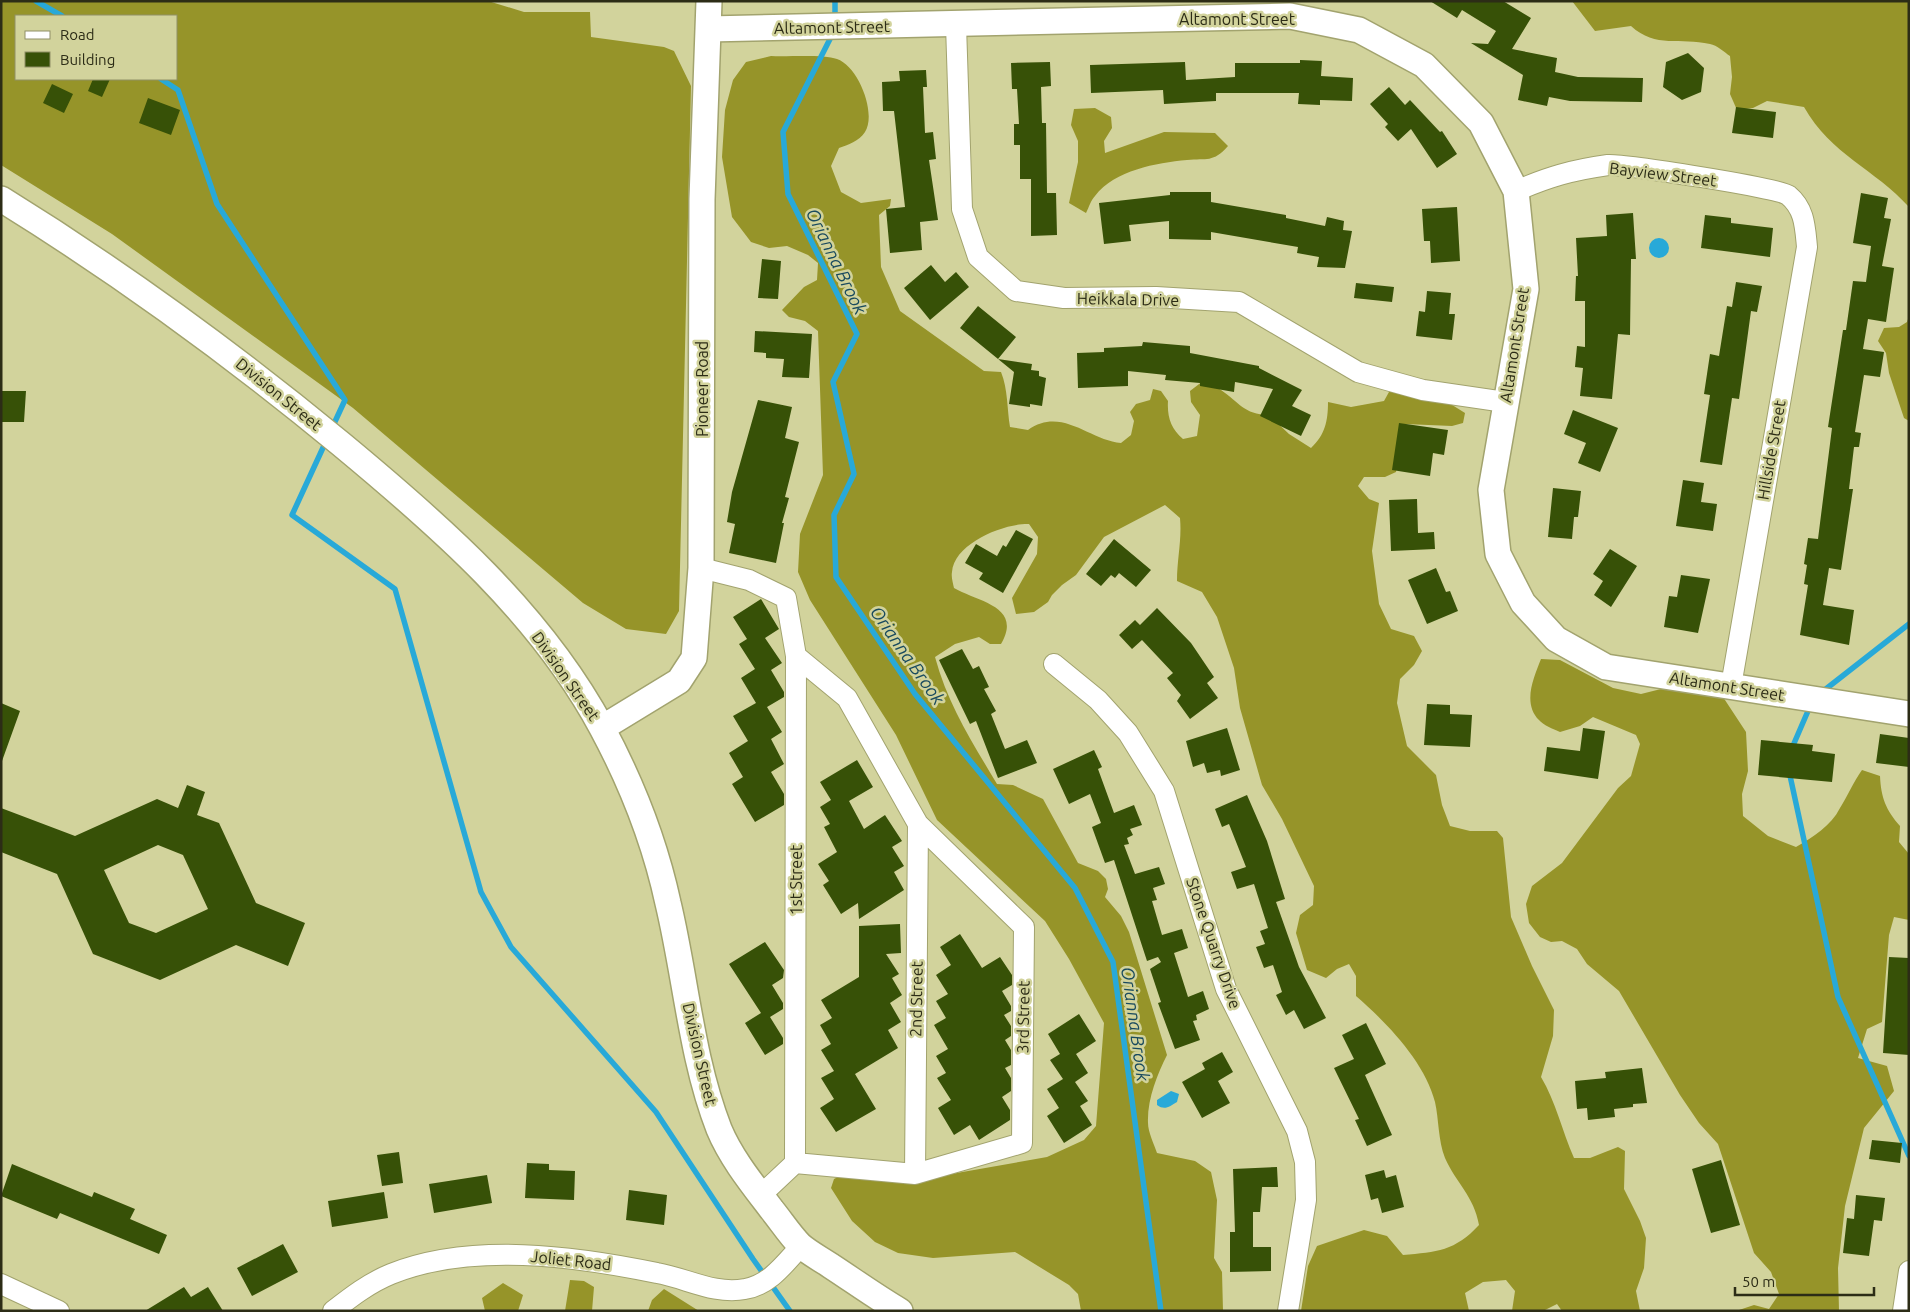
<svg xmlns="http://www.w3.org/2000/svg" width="1910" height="1312" viewBox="0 0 1910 1312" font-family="Ubuntu,sans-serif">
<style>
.forest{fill:#969429;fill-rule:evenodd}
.water{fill:#28a9d8}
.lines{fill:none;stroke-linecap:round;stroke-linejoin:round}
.stream{stroke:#28a9d8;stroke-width:5.5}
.building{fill:#375107;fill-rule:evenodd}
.minor-casing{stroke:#a2a36e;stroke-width:22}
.tertiary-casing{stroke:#a2a36e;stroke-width:28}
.minor{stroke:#fff;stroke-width:20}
.tertiary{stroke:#fff;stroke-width:25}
.labels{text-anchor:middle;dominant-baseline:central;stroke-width:5;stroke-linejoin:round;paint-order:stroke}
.street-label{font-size:16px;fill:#2c2c16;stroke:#d2d39c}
.water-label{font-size:18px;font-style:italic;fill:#194a5e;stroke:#d2d39c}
</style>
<rect width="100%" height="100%" fill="#d2d39c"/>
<!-- forest -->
<path class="forest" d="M1,1H488L524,12H590L591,37L664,47L674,51L691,86L679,611L666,634L626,629L583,603L353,408L112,234L1,165ZM16,16H176V79H16Z
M1572,1H1909V207C1875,169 1831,155 1804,107L1767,101L1753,108L1737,110L1730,94L1732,77L1730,56C1724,52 1717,45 1710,44C1680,37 1656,49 1631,26L1595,31Z
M771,56C788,57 823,54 837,59C858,66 877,113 865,132C859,141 848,145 839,148L831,166L841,192L861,203L891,199L890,206L879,215L881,267L900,311L984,371L1001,372C1008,389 1007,409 1010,427L1028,430C1062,406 1090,441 1121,443L1131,435L1134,421L1130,412L1136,404L1150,400L1153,389L1161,391L1168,401C1167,417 1171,429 1183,439L1197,436L1200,415L1191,402L1190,391L1203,381C1209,384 1216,386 1221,390C1240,403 1243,414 1269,415L1289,434L1311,448C1325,435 1328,421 1328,402L1351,407L1384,401L1389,392L1399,387L1449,403L1465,413L1463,423L1452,426L1405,424L1396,472L1385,477H1364L1358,486L1369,499L1379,503L1372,551L1379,604L1391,629L1414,636L1422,651L1414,665L1400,679L1397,703L1407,746L1436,775L1442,805L1450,826L1470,831H1497L1503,838L1511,917L1532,966L1554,1010L1553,1036L1541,1077C1556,1102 1562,1131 1574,1158H1590L1618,1147L1625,1151L1624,1189L1640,1221L1646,1238L1644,1268L1636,1291L1640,1311H1562L1557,1304L1543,1311H1512L1515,1291L1506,1280L1483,1282L1465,1293L1469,1311H1301L1308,1266L1317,1246L1364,1230L1387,1236L1403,1255C1437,1252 1455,1251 1479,1225C1474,1196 1456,1183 1445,1158C1438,1140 1439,1120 1435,1102C1425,1062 1386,1022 1356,996V976L1349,964L1337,969L1326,978L1307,970L1296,933L1300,915L1313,905L1314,886L1282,819L1262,785L1240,708L1234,668L1217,617L1202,592L1177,581C1177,559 1182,540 1180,518L1165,505L1104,537L1076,575L1062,585L1052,595L1048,602L1034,612L1016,614L1012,598L1037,554L1038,537L1029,524C1005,523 954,543 952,572C951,577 953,583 954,588C978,602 1023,606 1001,644H990L979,637L955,644L935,657C948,705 972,742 997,784L1013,785L1043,799L1078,863L1098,871L1106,879L1108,889L1105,897L1121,916L1129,932L1167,1055C1157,1075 1147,1100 1148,1123C1148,1132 1154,1144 1157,1153L1195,1161L1211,1172L1217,1200L1214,1258L1222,1272L1223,1311H1081L1078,1294L1069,1285L1015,1252L933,1258L898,1253L875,1242L852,1221L831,1188L834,1179L846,1173L900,1183L1047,1157L1084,1140L1096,1126L1104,1023L1069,959L1045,921L937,820L896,735L810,600L798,572L800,534L823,475L818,331L805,321L789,317L782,310L804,287L817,280L818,263L808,255L787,246L769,248L751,242L732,217L722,157L725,110L733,80L746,62Z
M1095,108L1111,117L1112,128L1104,141L1105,153L1164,132L1215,133L1228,146C1213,163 1207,158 1187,160C1156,163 1115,170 1095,196C1091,200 1089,207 1086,213L1069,203L1078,162V141L1071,125L1074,109Z
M1909,316V421L1904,418L1889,373L1886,353L1878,341L1884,328L1899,327L1907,322Z
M1541,659L1560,660L1613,688L1641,694L1661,689L1705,690L1723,697L1746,732L1748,771L1742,794L1743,816L1768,836L1796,847C1813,837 1831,826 1840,808C1848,795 1853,783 1862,770L1880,776C1881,798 1886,810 1900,826L1899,842L1909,854V920L1894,917L1889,935L1882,1022L1867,1029L1858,1058L1887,1066L1894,1091L1864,1128L1845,1206L1838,1268L1839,1311H1736L1754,1305L1769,1309L1779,1294L1771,1272L1754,1253L1718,1144L1699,1123L1680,1095L1619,991L1587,964L1577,949L1562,941L1551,942L1540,937L1529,923L1526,904L1532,886L1562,863L1618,788L1631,776L1640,744L1636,735L1593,717L1580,726L1560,732C1553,729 1543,725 1539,720C1522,703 1534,677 1541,659Z
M570,1280L584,1281L594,1287L592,1311H565Z
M503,1283L523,1295L518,1311H485L482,1298Z
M664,1289L699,1311H648L652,1300Z"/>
<!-- water -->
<path class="water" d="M1649 248a10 10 0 1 1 20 0a10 10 0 1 1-20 0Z
M1171,1091L1179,1094L1177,1102C1170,1106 1165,1111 1157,1105V1100Z"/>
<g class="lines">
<!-- stream -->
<path class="stream" d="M36,1L62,16
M835,1V19
M833,33L783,132L788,194L857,334L833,382L854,474L834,515L836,577L915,694L1075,888L1113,962L1161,1311
M161,79L178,90L217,204L345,400L332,428
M327,439L292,515L395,589L481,892L511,947L656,1112L753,1259L790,1311
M1822,692L1909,624
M1792,748L1811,704
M1789,771L1838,997L1909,1156"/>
</g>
<!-- building -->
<path class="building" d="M1430,1H1503L1531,18L1512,49L1557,58L1555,72L1578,77L1643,78L1642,102L1570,101L1549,97L1547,106L1518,100L1523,75L1471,43L1488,44L1496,31L1462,10L1457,18Z
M1688,53L1704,68L1701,92L1682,100L1663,87L1666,62Z
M1300,60L1322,61L1321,76L1353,78L1352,101L1320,100V105L1298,104L1299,93H1216V101L1164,104L1163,90L1091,93L1090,65L1185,62L1186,80L1235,77V63H1300Z
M1050,62L1051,86L1041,87L1042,123H1046L1047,193H1056L1057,235L1031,236V179H1020V145H1014V124H1019L1017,89H1012L1011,63Z
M926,70L927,87H923L925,133L933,132L936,159L929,160L938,220L920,222L922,250L890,253L886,209L905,207L894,111H883L882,82L900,81L899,71Z
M93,79H110L102,97L88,91Z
M52,84L73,94L64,113L43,103Z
M1389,87L1405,105L1410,100L1440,132L1442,131L1457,154L1437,168L1411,129L1398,141L1385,127L1388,124L1370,104Z
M148,98L180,110L171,135L139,123Z
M1736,107L1776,112L1773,138L1732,133Z
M1170,192H1211V202L1286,215V218L1325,226L1327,217L1344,221L1343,230L1352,231L1345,268L1317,267L1319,257L1297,253L1298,247L1211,232V240L1169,239V221L1129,225L1131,241L1104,244L1099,203L1170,195Z
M1861,193L1888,198L1884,218L1891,219L1882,266L1894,268L1886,322L1868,319L1863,349L1884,352L1880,377L1864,375L1855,432L1861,433L1859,447H1854L1849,489H1853L1841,570L1829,568L1823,605L1854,610L1849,645L1800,635L1808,585L1804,584L1807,565L1804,564L1808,538L1818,539L1832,428L1828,427L1843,330H1846L1853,281L1866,282L1871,246L1853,243Z
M1457,207L1460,261L1431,263L1430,241H1424L1422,209Z
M1633,213L1636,259H1631L1630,335L1618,334L1612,399L1580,396L1583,368L1575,367L1577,346L1585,347V301H1575L1576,276H1578L1576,238L1607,236L1606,215Z
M1705,215L1731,218V223L1773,228L1770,257L1701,248Z
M762,259L781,261L778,299L758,298Z
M931,265L945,282L956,272L969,287L930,320L904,288Z
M1736,282L1762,286L1757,312L1751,311L1739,399L1732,398L1722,465L1700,462L1710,395L1704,394L1710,354L1719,356L1727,306L1732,307Z
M1356,283L1394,287L1392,302L1354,298Z
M1427,291L1451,293L1449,314H1455L1452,340L1416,336L1419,311L1425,312Z
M978,306L1016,337L998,359L1032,364L1031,370L1039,371V376L1046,378L1042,406L1030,404V407L1009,404L1014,372L960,328Z
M755,331L812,334L809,378L782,377L784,359L766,358V353L754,352Z
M1143,342L1190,346V353L1259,366V368L1302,390L1292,406L1311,415L1301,436L1260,416L1273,389L1235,382L1234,392L1200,386V383L1165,380L1166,375L1128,371V386L1078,388L1077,353L1104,352V348L1142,346Z
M1,391H26L24,422H1Z
M758,400L792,407L785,438L799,442L785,497L789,498L782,523H784L776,563L729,553L735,524L727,522L732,492Z
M1573,410L1618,428L1600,472L1578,463L1586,443L1564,434Z
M1399,423L1448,430L1444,455L1433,453L1430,476L1392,470Z
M1683,480L1704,483L1701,502L1717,504L1713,531L1676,526Z
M1553,488L1581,491L1578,517H1574L1572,539L1548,537Z
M1417,499L1418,533L1434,532L1435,549L1391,551L1389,500Z
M1016,530L1033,539L1003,593L979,579L983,573L965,563L976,544L997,556L1003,545L1006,547Z
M1114,539L1151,570L1136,587L1119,573L1115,578L1111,575L1101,586L1086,574Z
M1610,549L1637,566L1611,607L1594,595L1603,581L1593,574Z
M1436,568L1446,592L1450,591L1458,611L1427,624L1408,580Z
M1681,575L1710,579L1698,633L1664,627L1669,596L1677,597Z
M761,599L779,629L765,638L782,663L771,670L784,692V697L767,707L782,732L771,739L784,764L771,772L784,794V805L755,822L732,784L743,777L729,753L748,741L733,716L756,703L741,678L755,669L739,644L747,639L733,617Z
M1157,608L1191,643L1214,677L1207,683L1218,698L1190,719L1177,701L1181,695L1167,678L1173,673L1142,640L1132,649L1119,635L1135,620L1140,625Z
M962,649L973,669L979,666L989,687L984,689L996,711L991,714L1005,749L1027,740L1037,763L998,778L976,721L970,724L939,660Z
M1,703L20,711L2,761H1Z
M1427,704L1450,705V714L1472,715L1470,747L1424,745Z
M1227,728L1240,770L1221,776L1220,770L1207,773L1204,763L1193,767L1186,741Z
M1583,728L1605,731L1598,779L1544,771L1547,747L1580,751Z
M1880,734L1909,738V767L1876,763Z
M1761,740L1813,745L1812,751L1835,754L1832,782L1758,775Z
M1094,750L1102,767L1098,769L1114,813L1134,805L1142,825L1130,829L1133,835L1127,838L1129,844L1124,845L1135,874L1159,867L1165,884L1153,888L1157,900L1152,901L1162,935L1182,929L1188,948L1174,953L1188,997L1203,991L1209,1009L1196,1015L1197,1020L1193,1021L1200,1040L1175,1049L1158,1003L1161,1002L1150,969L1161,962L1158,957L1147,961L1114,860L1105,863L1092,827L1101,823L1090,794L1069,804L1053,769Z
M857,760L873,787L849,801L864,829L885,815L902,841L892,847L904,866L894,872L904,890L859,919L858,903L841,914L823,885L829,881L818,864L837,852L824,827L830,824L820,807L831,800L820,782Z
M187,785L205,792L197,815L219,823L256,903L305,923L288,966L236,945L160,980L93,954L57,874L1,852V808L75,836L157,799L178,808ZM158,845L183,855L208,909L156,933L129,923L104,870Z
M1247,795L1267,841L1285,899L1276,902L1299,967L1326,1018L1304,1029L1294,1010L1286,1015L1276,995L1282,992L1273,965L1264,968L1256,947L1265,944L1260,931L1268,928L1254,884L1237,889L1231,872L1246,867L1229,824L1222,827L1215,809Z
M900,924L901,953L886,954L899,974L892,978L902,995L890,1003L901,1022L888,1030L898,1048L855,1074L876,1109L836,1132L820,1108L834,1099L821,1078L834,1071L821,1050L831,1044L820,1025L832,1018L821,1000L859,977V926Z
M960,934L982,968L1000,957L1012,975V985L1002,991L1011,1006V1011L1004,1015L1011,1026V1036L1005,1040L1011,1050V1065L1005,1068L1011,1078V1091L1002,1097L1010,1110V1120L979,1140L970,1125L954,1135L938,1108L951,1100L937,1078L946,1073L936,1056L948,1049L934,1025L946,1018L936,1001L948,994L936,975L951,965L940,947Z
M765,942L784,970L783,978L772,985L783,1003V1009L770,1017L783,1038V1044L765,1055L745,1023L761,1013L729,964Z
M1889,957L1909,958V1055L1883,1053Z
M1079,1014L1096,1041L1076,1054L1088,1073L1075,1082L1088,1101L1080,1106L1092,1125L1064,1143L1047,1116L1059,1108L1047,1089L1063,1079L1050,1060L1060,1054L1048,1034Z
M1366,1023L1386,1064L1365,1075L1392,1135L1367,1146L1355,1120L1359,1119L1334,1068L1354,1059L1342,1035Z
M1222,1052L1233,1072L1218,1081L1230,1103L1202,1118L1182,1082L1205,1069L1202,1063Z
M1642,1068L1647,1103L1633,1104V1107L1614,1109L1615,1117L1588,1120L1587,1108L1577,1109L1575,1081L1606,1078L1605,1072Z
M1872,1140L1902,1143L1900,1163L1869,1159Z
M399,1152L403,1183L382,1186L377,1155Z
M1721,1160L1740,1225L1711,1233L1692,1169Z
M527,1163L549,1164V1170L575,1171L574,1200L525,1198Z
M12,1164L92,1197L94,1192L135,1209L130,1219L167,1235L159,1254L60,1213L57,1219L1,1196Z
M1277,1167L1278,1187H1262L1260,1212H1253V1247H1271V1271L1230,1272V1232H1235L1233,1169Z
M1384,1170L1386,1178L1396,1175L1404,1207L1382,1213L1378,1198L1371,1200L1365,1175Z
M487,1175L492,1203L434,1213L429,1184Z
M629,1190L667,1195L664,1225L626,1220Z
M384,1192L388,1218L332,1227L328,1201Z
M1856,1195L1885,1198L1882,1221L1874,1220L1869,1256L1843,1253L1847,1218L1854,1219Z
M283,1244L298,1272L252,1296L237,1268Z
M184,1287L191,1297L208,1287L223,1311H145Z"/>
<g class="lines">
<defs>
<path id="minor" d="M956,25L962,209L978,257L1016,291L1064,298L1156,297L1239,302L1358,372L1423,390L1505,402
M1516,191C1548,177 1572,170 1608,165C1623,164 1780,188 1788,195C1805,209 1805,227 1807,247L1731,686
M701,568L749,580L786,598L796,656L795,1163
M1054,664L1098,700L1128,733L1164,791L1226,989L1297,1131L1305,1162L1306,1200L1288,1311
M915,1174L918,824
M761,1195L795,1163L915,1174L1022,1143L1024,927L918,824L847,698L796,656
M1,1284L59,1311
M333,1311C351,1297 369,1283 391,1274C471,1242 575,1256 657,1273C686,1278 715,1295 745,1289C770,1285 785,1263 801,1246
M1903,1311L1909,1271"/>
<path id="tertiary" d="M708,29L1290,16L1359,30L1424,65L1481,123L1516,191L1526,289L1491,490L1498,554L1523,603L1556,639L1606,667L1909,714
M1,199C121,273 233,355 341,444C440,526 540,613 602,728C631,782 655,843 668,903C686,978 691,1057 719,1129C731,1158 753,1185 772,1210C781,1221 790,1235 800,1245C809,1253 821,1259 831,1266C854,1281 876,1297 900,1311
M602,728L679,681L694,658L701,568L702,199L709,1"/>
</defs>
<!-- minor casing -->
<use href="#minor" class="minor-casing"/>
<!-- tertiary casing -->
<use href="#tertiary" class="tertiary-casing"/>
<!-- minor -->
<use href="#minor" class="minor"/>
<!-- tertiary -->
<use href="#tertiary" class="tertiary"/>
</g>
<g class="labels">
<!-- street labels -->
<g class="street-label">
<text x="1237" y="19">Altamont Street</text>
<text transform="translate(832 27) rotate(-1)">Altamont Street</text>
<text transform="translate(1663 174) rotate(7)">Bayview Street</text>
<text transform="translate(1128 299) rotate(1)">Heikkala Drive</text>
<text transform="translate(1514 345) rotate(-81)">Altamont Street</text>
<text transform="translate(702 389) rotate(-90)">Pioneer Road</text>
<text transform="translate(279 394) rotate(39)">Division Street</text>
<text transform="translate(1771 450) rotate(-80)">Hillside Street</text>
<text transform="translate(566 676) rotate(55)">Division Street</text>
<text transform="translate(1727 686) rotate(9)">Altamont Street</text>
<text transform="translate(796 880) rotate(-90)">1st Street</text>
<text transform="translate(1214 943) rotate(71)">Stone Quarry Drive</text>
<text transform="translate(916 999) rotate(-89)">2nd Street</text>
<text transform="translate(1023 1017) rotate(-89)">3rd Street</text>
<text transform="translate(700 1054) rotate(77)">Division Street</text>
<text transform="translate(571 1260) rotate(6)">Joliet Road</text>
</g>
<!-- water labels -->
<g class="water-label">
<text transform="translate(837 261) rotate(64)">Orianna Brook</text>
<text transform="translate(908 655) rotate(55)">Orianna Brook</text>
<text transform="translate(1136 1024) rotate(82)">Orianna Brook</text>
</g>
</g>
<!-- border -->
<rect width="1910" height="1312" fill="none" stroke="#2c2c16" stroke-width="5"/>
<!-- legend -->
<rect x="15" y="15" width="162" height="65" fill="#d2d39c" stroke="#909066"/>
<rect x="25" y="31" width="25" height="8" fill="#ffffff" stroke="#909066"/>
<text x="60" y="40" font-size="15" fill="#2c2c16">Road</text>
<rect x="25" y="52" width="25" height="15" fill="#375107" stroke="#909066"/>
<text x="60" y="65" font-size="15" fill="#2c2c16">Building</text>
<!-- scale -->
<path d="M1735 1287v8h139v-8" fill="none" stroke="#2c2c16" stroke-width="2.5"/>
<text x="1742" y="1287" font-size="15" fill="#2c2c16" stroke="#d2d39c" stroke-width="4" paint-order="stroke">50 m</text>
</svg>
